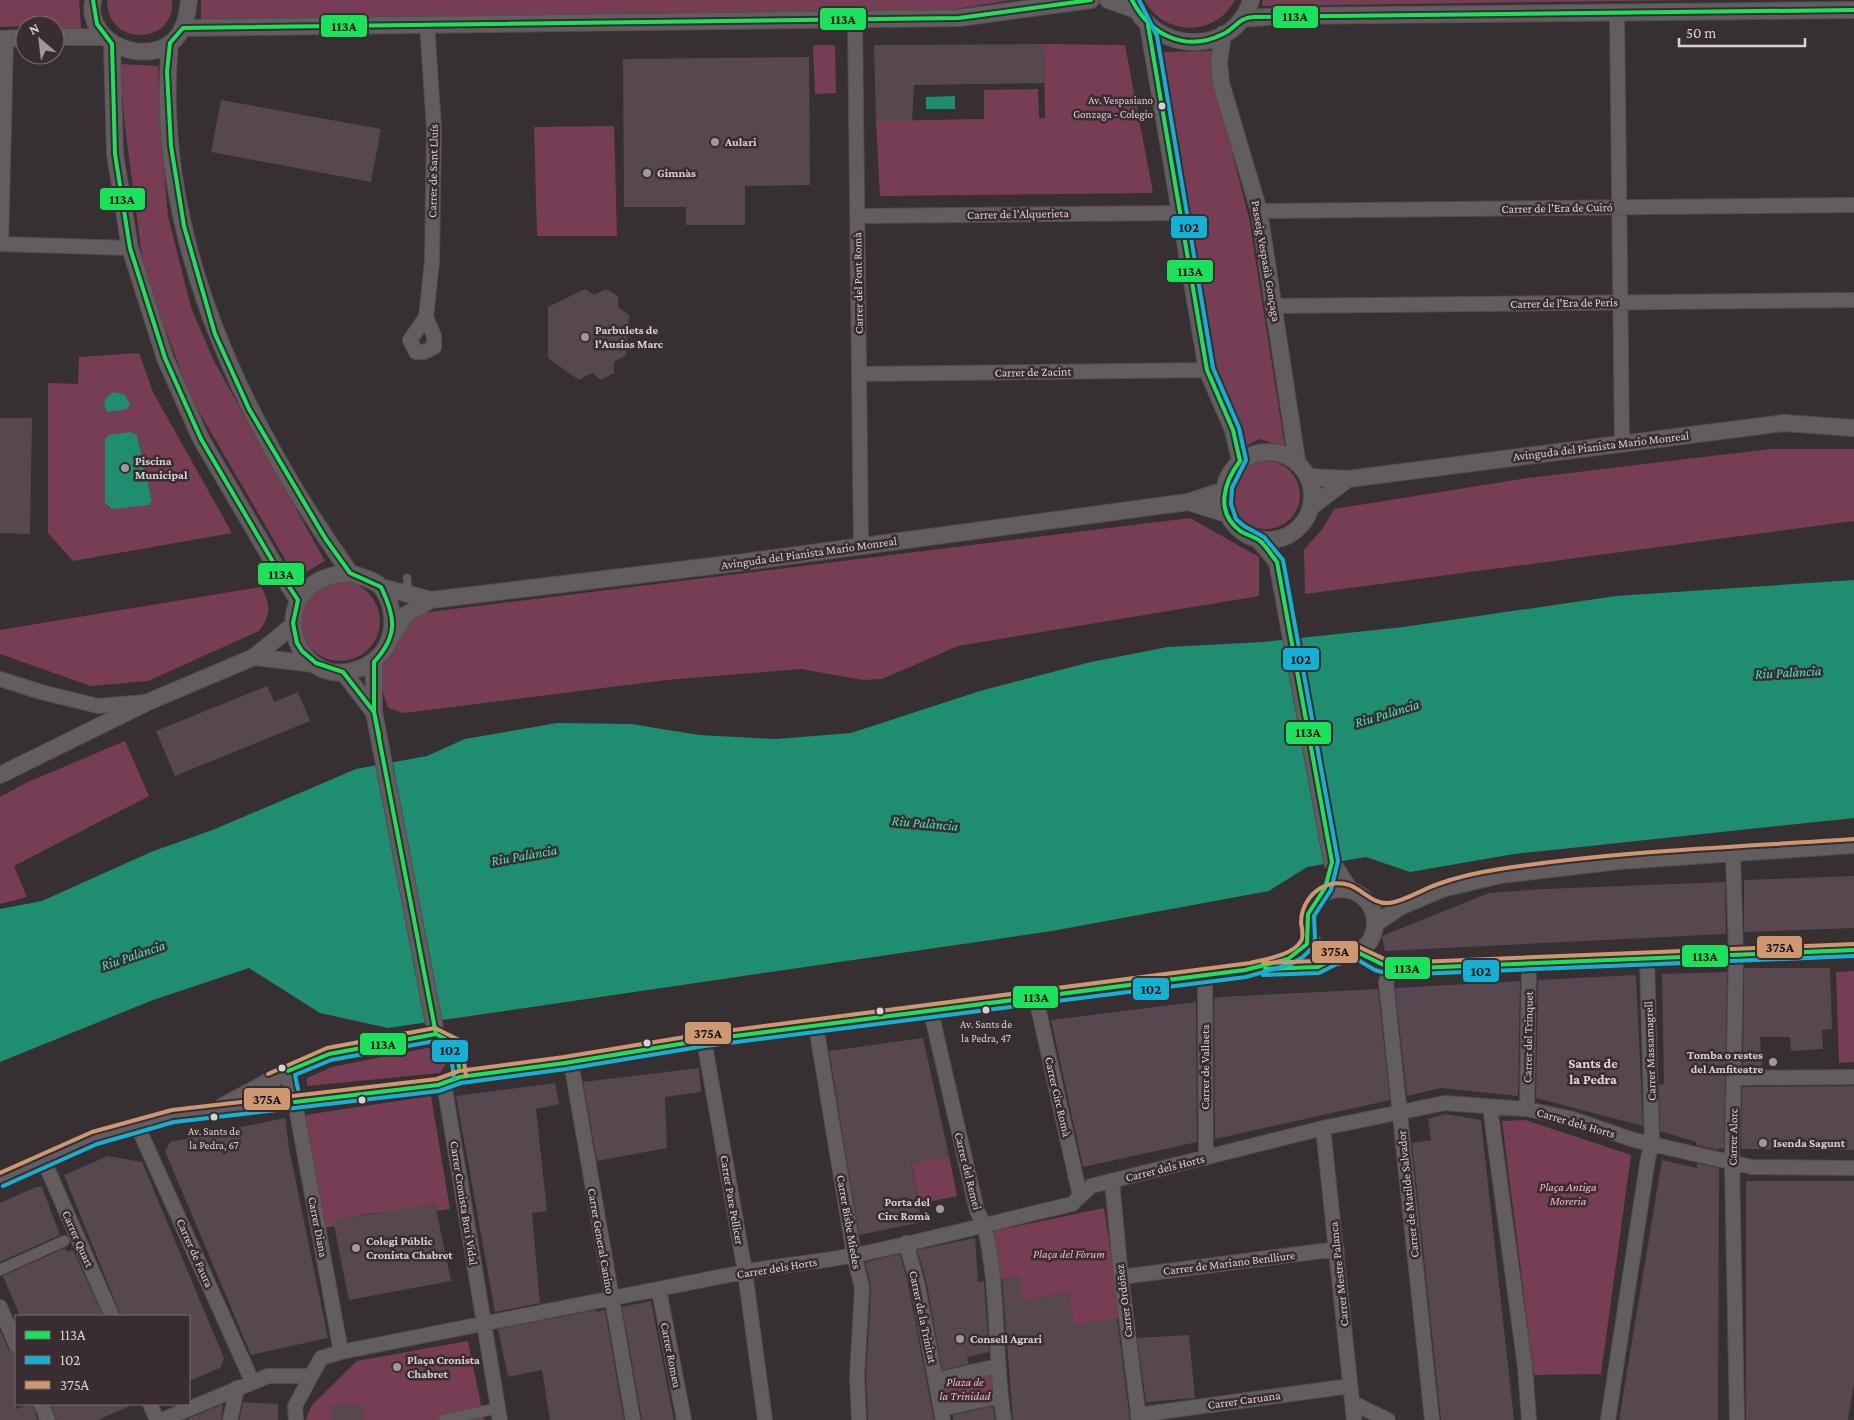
<svg xmlns="http://www.w3.org/2000/svg" width="1854" height="1420" viewBox="0 0 1854 1420" font-family="'Crimson Pro',serif">
<style>
.green{fill:#773d55;fill-rule:evenodd}
.water{fill:#1f8d70}
.building{fill:#57474f}
.lines{fill:none;stroke-linecap:round;stroke-linejoin:round}
.service-casing{stroke:#524d4f;stroke-width:9}
.pedestrian-casing{stroke:#524d4f;stroke-width:12}
.minor-casing{stroke:#524d4f;stroke-width:16}
.tertiary-casing{stroke:#524d4f;stroke-width:18}
.service{stroke:#625e5f;stroke-width:7}
.pedestrian{stroke:#625e5f;stroke-width:10}
.minor{stroke:#625e5f;stroke-width:14}
.tertiary{stroke:#625e5f;stroke-width:16}
.bus-1-casing{stroke:#392d31;stroke-width:8}
.bus-2-casing{stroke:#392d31;stroke-width:8}
.bus-3-casing{stroke:#392d31;stroke-width:8}
.bus-1{stroke:#1ae25a;stroke-width:4}
.bus-2{stroke:#13b2d5;stroke-width:4}
.bus-3{stroke:#cd976f;stroke-width:4}
.bus-dot{fill:#d9d1d3;stroke:#392d31;stroke-width:2}
.poi-dot{fill:#a0999b;stroke:#392d31;stroke-width:2}
.labels{text-anchor:middle;dominant-baseline:central;stroke-width:5;stroke-linejoin:round;paint-order:stroke}
.bus-label{font-size:11px;fill:#d9d1d3;stroke:#392d31}
.poi-label{font-size:12px;font-weight:bold;fill:#d9d1d3;stroke:#392d31;text-anchor:start}
.street-label{font-size:12px;fill:#d9d1d3;stroke:#392d31}
.park-label{font-size:12px;font-style:italic;fill:#f8b3cc;stroke:#392d31}
.water-label{font-size:14px;font-style:italic;fill:#4ce4b7;stroke:#392d31}
.neighbourhood-label{font-size:14px;font-weight:bold;fill:#e6d6db;stroke:#392d31}
.line-badge{stroke:#392d31;stroke-width:2}
.pale-badge-label{font-size:14px;text-anchor:middle;font-weight:bold;fill:#111}
</style>
<rect width="100%" height="100%" fill="#363032"/>
<!-- green -->
<path class="green" d="M0,0H79L81,28H55V25L0,27Z
M107,0H172C177,44 107,49 107,0Z
M201,0H1012L943,11L201,19Z
M1144,0H1235C1215,37 1165,37 1144,0Z
M1263,0H1694L1262,6Z
M1044,44L1125,45L1153,193L880,196L876,121L984,119V90L1038,89L1039,118H1045Z
M813,45H835L836,93L815,94Z
M1212,51L1213,79L1249,218L1285,447L1259,439L1246,446L1214,366L1159,52Z
M120,64L158,66L161,135L168,216L191,308L214,361L325,561L296,578L191,398L144,272L124,119Z
M614,126L617,236H537L534,127Z
M139,353L153,392L232,533L73,561L48,533V383L78,384L79,357ZM137,435L152,501L149,505L108,508Z
M1770,449H1854V521L1305,594L1304,550L1323,528L1334,509L1528,478Z
M1232 495a34 34 0 1 1 68 0a34 34 0 1 1-68 0Z
M1190,518L1259,557V596L958,646L882,679L863,680L801,669L666,680L404,713L388,708L374,662L405,615Z
M300 621a40 40 0 1 1 80 0a40 40 0 1 1-80 0Z
M261,587C271,603 271,616 259,631L148,681L91,686L0,654V630Z
M125,741L149,796L14,866L27,897L0,904V797L28,782Z
M1854,971V1062L1839,1063L1836,972Z
M427,1048L445,1052L447,1062L440,1073L307,1086V1078L332,1067Z
M431,1096L450,1209L437,1211L435,1204L395,1211L385,1238L380,1212L334,1220V1226L325,1228L305,1115Z
M1525,1120L1631,1155L1601,1374L1534,1375L1502,1121Z
M949,1156L957,1196L919,1204L911,1162Z
M1104,1208L1121,1318L1074,1325L1068,1293L1038,1298L1023,1306L1019,1276L996,1279L994,1231Z
M468,1341L484,1420H305L312,1405L357,1361Z
M998,1366L1000,1396L941,1409L936,1380Z"/>
<!-- water -->
<path class="water" d="M955,96V109H926V97Z
M114,392L125,395L130,405L127,409L107,412C101,403 106,396 114,392Z
M130,432L137,435L152,501L149,505L112,509L105,503V439L109,435Z
M1854,580V818L1514,854L1410,872L1366,857L1307,867L1269,891L1052,931L388,1028L320,1013L249,968L153,1000L0,1062V909L42,901L151,852L215,829L356,769L427,756L465,739L557,723L631,724L699,735L776,739L851,733L980,691L1091,662L1168,647L1263,642L1403,627L1616,596Z"/>
<!-- building -->
<path class="building" d="M1044,44L1045,83L914,85L912,121H876L874,45Z
M809,57L810,185L745,186V225H686V207H624L623,59Z
M221,100L381,129L371,182L211,152Z
M585,289L594,295L606,289L618,296V307L629,315L626,355L614,362V373L601,380L592,373L579,380L548,358V307Z
M0,418H32L30,534L0,533Z
M267,686L274,702L298,692L310,721L175,776L156,731Z
M1854,876V928L1744,932V880Z
M1725,882L1726,934L1385,951L1382,936L1489,893L1544,889Z
M1744,968H1830L1832,1029L1822,1030L1823,1049L1791,1051L1790,1037H1760L1762,1069H1743Z
M1727,972L1724,1149L1719,1148V1150L1696,1145V1142L1660,1131L1659,1085L1664,1084L1662,974Z
M1636,975L1643,1126L1536,1098L1538,980Z
M1520,981L1518,1096L1441,1088L1407,1096L1395,988Z
M1378,989L1390,1100L1215,1139L1214,999L1219,997Z
M1196,1002L1197,1142L1083,1167L1051,1020Z
M923,1038L949,1156L911,1164L922,1222L859,1235L829,1051Z
M699,1068L701,1092L665,1097L667,1148L597,1161L583,1082Z
M555,1083L559,1104L536,1109L547,1211L532,1213L540,1303L495,1312L456,1096Z
M1854,1086V1150L1741,1149L1742,1087Z
M1445,1114L1481,1120L1514,1420H1441L1412,1143L1431,1140L1428,1119Z
M285,1118L289,1148L328,1338L251,1355L165,1151L170,1142Z
M108,1156L142,1162L224,1358L220,1368L189,1381V1316H121L64,1175Z
M1662,1160L1697,1168V1163L1719,1168L1718,1420H1619Z
M1746,1181H1854V1384L1848,1420H1746Z
M36,1187H42L60,1235L0,1262V1203Z
M435,1204L451,1281L349,1300L333,1220Z
M975,1238L978,1282L984,1281L989,1352L967,1357L969,1364L942,1370L926,1280L917,1250Z
M65,1248L67,1252L73,1250L103,1316H20L3,1276Z
M900,1254L908,1284L934,1420H868L866,1377L871,1288L865,1262Z
M1019,1276L1023,1301L1068,1293L1074,1325L1117,1318L1130,1420H1013L1002,1278Z
M651,1301L661,1353L674,1420H642L622,1307Z
M596,1310L597,1312L605,1310L624,1420H550L542,1370L508,1377L498,1329Z
M0,1330L8,1349L16,1354V1409L32,1404L38,1420H0Z
M1189,1335L1195,1398L1146,1402L1137,1338Z
M243,1402L278,1404V1420H239Z
M347,1403L348,1406L361,1403L365,1420H333L330,1406Z
M50,1404H134L98,1420H57Z
M223,1404L221,1420H185Z
M993,1406L995,1420H953V1415Z"/>
<g class="lines">
<defs>
<path id="service" d="M407,578L408,593"/>
<path id="pedestrian" d="M0,1270L64,1241
M444,1420L498,1408"/>
<path id="minor" d="M1617,13L1622,444
M855,19L861,546
M1259,211L1854,205
M858,216L1179,213
M0,244L130,248
M1,244L6,39
M1274,306L1854,300
M426,317L434,336V347L424,352H416L410,340L426,317L432,262L434,128L427,24
M859,374L1207,370
M0,679L41,692L98,706L145,702
M1733,854L1736,953L1732,1162L1737,1420
M1205,976L1206,1158
M1036,998L1080,1196
M931,1012L977,1211C988,1230 989,1249 992,1270C998,1320 996,1370 1004,1420
M816,1026L854,1255L862,1288L857,1377L859,1420
M704,1040L745,1272L765,1420
M571,1062L633,1420
M1735,1078L1854,1077
M444,1083L500,1420
M295,1102L341,1352
M1490,1107L1525,1367L1529,1420
M1527,1109L1529,964
M137,1125L252,1381
M1323,1128L1354,1420
M44,1161L112,1316
M1112,1181L1121,1277L1139,1420
M906,1243L917,1282L943,1420
M1121,1277L1337,1249
M659,1290L684,1420
M0,1307L16,1345
M936,1380L998,1366
M1353,1403L1388,1420
M41,1404L48,1420
M150,1404L157,1420
M941,1409L1000,1396
M1138,1415L1350,1386
M162,1420L268,1376H310
M230,1420L237,1388
M296,1420L295,1406L321,1358L341,1352C476,1324 610,1298 744,1272C781,1265 819,1262 856,1255C928,1240 1000,1221 1072,1204L1091,1186L1323,1128L1445,1103L1527,1109L1573,1119L1634,1140L1752,1167L1854,1168
M1432,1420L1386,982L1392,969L1854,950
M1608,1420L1648,1158L1652,1143L1647,959"/>
<path id="tertiary" d="M93,0C93,5 91,11 93,16C102,55 166,67 183,27C187,19 188,8 189,0
M1108,0L1136,10
M1132,0C1152,54 1235,58 1251,0
M1241,19L1279,16L1854,10
M1148,25L1207,370L1233,430L1240,461
M183,28L959,18L1091,0
M1223,34L1219,62L1221,83L1259,211L1297,461
M55,37H104
M0,39L25,38
M170,43C152,234 242,420 350,573
M112,44L115,154L130,248L165,358L201,439L276,567L298,600
M1224 496a44 44 0 1 1 88 0a44 44 0 1 1-88 0Z
M1309,477L1348,479L1784,423L1854,428
M1188,502L1227,514
M1312,506L1348,479
M1258,539L1277,562L1332,862L1350,890
M350,573C359,576 375,580 381,587C396,606 396,637 381,654C371,665 361,669 348,672C288,682 263,578 350,573Z
M381,587L431,600L737,563L1188,502L1224,490
M393,635L405,615L431,600
M254,657L314,664
M374,662V712L436,1034
M343,672L374,712
M0,775L148,702L254,657L292,626
M1307 923a34 34 0 1 1 68 0a34 34 0 1 1-68 0Z
M1375,924L1400,907L1442,889L1500,875L1619,861L1854,845
M1359,953L1378,964L1392,969
M1268,970L1318,967L1335,958
M288,1071L295,1102
M223,1106L288,1071L329,1054L436,1034L456,1045L460,1077
M0,1180L95,1138L173,1116L438,1085L460,1077L565,1063L704,1040L1205,976C1232,972 1298,968 1309,938"/>
</defs>
<!-- service casing -->
<use href="#service" class="service-casing"/>
<!-- pedestrian casing -->
<use href="#pedestrian" class="pedestrian-casing"/>
<!-- minor casing -->
<use href="#minor" class="minor-casing"/>
<!-- tertiary casing -->
<use href="#tertiary" class="tertiary-casing"/>
<!-- service -->
<use href="#service" class="service"/>
<!-- pedestrian -->
<use href="#pedestrian" class="pedestrian"/>
<!-- minor -->
<use href="#minor" class="minor"/>
<!-- tertiary -->
<use href="#tertiary" class="tertiary"/>
<defs>
<path id="bus-1" d="M93,0L97,24L112,44L115,154L130,248L165,358L201,439L276,567L298,600L293,623L297,643L302,651L316,663L343,672L374,712L379,735
M1132,0C1150,35 1186,53 1223,34C1236,28 1238,18 1253,17L1854,10
M1265,969L1318,967L1335,958H1344L1359,953L1392,969L1854,950
M436,1034L374,712V662C398,636 396,618 381,587L350,573L325,538L249,409L215,334L184,226L171,146L167,72L170,43L183,28L959,18L1091,0
M288,1071L329,1054L436,1034L456,1045L459,1067
M295,1102L438,1085L460,1077L565,1063L704,1040L1245,970L1288,959L1307,944L1308,914L1325,888L1332,862L1277,562C1271,555 1267,547 1260,541C1254,536 1245,535 1239,530C1215,511 1224,482 1240,461L1233,430L1207,370L1148,25"/>
<path id="bus-2" d="M1263,975L1319,973L1337,964L1358,960L1375,970L1392,975L1854,956
M298,1089L295,1075L331,1060L435,1041L450,1049L454,1078
M3,1186L97,1144L174,1122L439,1091L461,1083L566,1069L705,1046L1246,977L1291,964L1303,957L1312,948L1315,938L1314,916L1331,890L1338,861L1283,560L1264,537L1244,526L1236,519L1231,504L1232,488L1246,460L1239,428L1213,368L1157,36L1139,0"/>
<path id="bus-3" d="M1263,963L1316,961L1333,952L1359,947L1393,963L1854,944
M268,1074L327,1048L435,1028L461,1041L466,1076
M0,1173L92,1132L172,1110L437,1079L459,1071L564,1057L703,1034L1250,963C1265,959 1292,956 1301,941C1304,936 1302,928 1301,923C1301,905 1313,888 1331,884C1358,878 1367,905 1389,903C1405,901 1423,889 1438,884C1457,877 1480,872 1500,869C1617,851 1736,847 1854,839"/>
</defs>
<!-- bus-1 casing -->
<use href="#bus-1" class="bus-1-casing"/>
<!-- bus-2 casing -->
<use href="#bus-2" class="bus-2-casing"/>
<!-- bus-3 casing -->
<use href="#bus-3" class="bus-3-casing"/>
<!-- bus-1 -->
<use href="#bus-1" class="bus-1"/>
<!-- bus-2 -->
<use href="#bus-2" class="bus-2"/>
<!-- bus-3 -->
<use href="#bus-3" class="bus-3"/>
</g>
<!-- markers -->
<g class="bus-dot">
<circle cx="1162" cy="106" r="4.5"/>
<circle cx="986" cy="1010" r="4.5"/>
<circle cx="880" cy="1011" r="4.5"/>
<circle cx="647" cy="1043" r="4.5"/>
<circle cx="282" cy="1068" r="4.5"/>
<circle cx="362" cy="1100" r="4.5"/>
<circle cx="214" cy="1117" r="4.5"/>
</g>
<g class="poi-dot">
<circle cx="715" cy="142" r="5"/>
<circle cx="647" cy="173" r="5"/>
<circle cx="585" cy="337" r="5"/>
<circle cx="125" cy="468" r="5"/>
<circle cx="1773" cy="1062" r="5"/>
<circle cx="1763" cy="1143" r="5"/>
<circle cx="940" cy="1209" r="5"/>
<circle cx="356" cy="1248" r="5"/>
<circle cx="960" cy="1339" r="5"/>
<circle cx="397" cy="1367" r="5"/>
</g>
<g class="labels">
<!-- bus labels -->
<g class="bus-label">
<text x="1153" y="100" text-anchor="end">Av. Vespasiano<tspan x="1153" dy="14">Gonzaga - Colegio</tspan></text>
<text x="986" y="1024">Av. Sants de<tspan x="986" dy="14">la Pedra, 47</tspan></text>
<text x="214" y="1131">Av. Sants de<tspan x="214" dy="14">la Pedra, 67</tspan></text>
</g>
<!-- poi labels -->
<g class="poi-label">
<text x="725" y="142">Aulari</text>
<text x="657" y="173">Gimnàs</text>
<text x="595" y="330">Parbulets de<tspan x="595" dy="14">l'Ausias Marc</tspan></text>
<text x="135" y="461">Piscina<tspan x="135" dy="14">Municipal</tspan></text>
<text x="1763" y="1055" text-anchor="end">Tomba o restes<tspan x="1763" dy="14">del Amfiteatre</tspan></text>
<text x="1773" y="1143">Isenda Sagunt</text>
<text x="930" y="1202" text-anchor="end">Porta del<tspan x="930" dy="14">Circ Romà</tspan></text>
<text x="366" y="1241">Colegi Públic<tspan x="366" dy="14">Cronista Chabret</tspan></text>
<text x="970" y="1339">Consell Agrari</text>
<text x="407" y="1360">Plaça Cronista<tspan x="407" dy="14">Chabret</tspan></text>
</g>
<!-- street labels -->
<g class="street-label">
<text transform="translate(433 171) rotate(-89)">Carrer de Sant Lluís</text>
<text transform="translate(1557 208) rotate(-1)">Carrer de l'Era de Cuiró</text>
<text transform="translate(1018 214) rotate(-1)">Carrer de l’Alquerieta</text>
<text transform="translate(1266 261) rotate(80)">Passeig Vespasià Gonçaga</text>
<text transform="translate(858 283) rotate(-91)">Carrer del Pont Romà</text>
<text transform="translate(1564 303) rotate(-1)">Carrer de l'Era de Peris</text>
<text transform="translate(1033 372) rotate(-1)">Carrer de Zacint</text>
<text transform="translate(1601 446) rotate(-7)">Avinguda del Pianista Mario Monreal</text>
<text transform="translate(809 553) rotate(-8)">Avinguda del Pianista Mario Monreal</text>
<text transform="translate(1528 1037) rotate(-89)">Carrer del Trinquet</text>
<text transform="translate(1650 1051) rotate(-92)">Carrer Massamagrell</text>
<text transform="translate(1205 1067) rotate(-90)">Carrer de Vallaeta</text>
<text transform="translate(1058 1097) rotate(77)">Carrer Circ Romà</text>
<text transform="translate(1576 1123) rotate(16)">Carrer dels Horts</text>
<text transform="translate(1733 1137) rotate(-89)">Carrer Alorc</text>
<text transform="translate(1165 1168) rotate(-14)">Carrer dels Horts</text>
<text transform="translate(968 1171) rotate(76)">Carrer del Remei</text>
<text transform="translate(1408 1194) rotate(-96)">Carrer de Matilde Salvador</text>
<text transform="translate(732 1200) rotate(80)">Carrer Pare Pellicer</text>
<text transform="translate(464 1203) rotate(81)">Carrer Cronista Bru i Vidal</text>
<text transform="translate(849 1222) rotate(80)">Carrer Bisbe Miedes</text>
<text transform="translate(318 1227) rotate(79)">Carrer Diana</text>
<text transform="translate(78 1239) rotate(66)">Carrer Quart</text>
<text transform="translate(601 1241) rotate(80)">Carrer General Canino</text>
<text transform="translate(195 1253) rotate(66)">Carrer de Faura</text>
<text transform="translate(1229 1263) rotate(-7)">Carrer de Mariano Benlliure</text>
<text transform="translate(777 1268) rotate(-9)">Carrer dels Horts</text>
<text transform="translate(1339 1274) rotate(-96)">Carrer Mestre Palanca</text>
<text transform="translate(1124 1301) rotate(-97)">Carrer Ordóñez</text>
<text transform="translate(923 1317) rotate(78)">Carrer de la Trinitat</text>
<text transform="translate(671 1355) rotate(79)">Carrer Romeu</text>
<text transform="translate(1244 1400) rotate(-8)">Carrer Caruana</text>
</g>
<!-- park labels -->
<g class="park-label">
<text x="1568" y="1187">Plaça Antiga<tspan x="1568" dy="14">Moreria</tspan></text>
<text x="1069" y="1254">Plaça del Fòrum</text>
<text x="965" y="1382">Plaza de<tspan x="965" dy="14">la Trinidad</tspan></text>
</g>
<!-- water labels -->
<g class="water-label">
<text transform="translate(1788 672) rotate(-3)">Riu Palància</text>
<text transform="translate(1387 713) rotate(-17)">Riu Palància</text>
<text transform="translate(925 823) rotate(5)">Riu Palància</text>
<text transform="translate(524 855) rotate(-10)">Riu Palància</text>
<text transform="translate(133 955) rotate(-19)">Riu Palància</text>
</g>
<!-- neighbourhood labels -->
<g class="neighbourhood-label">
<text x="1593" y="1063">Sants de<tspan x="1593" dy="16">la Pedra</tspan></text>
</g>
</g>
<g class="line-badge">
<rect x="1272" y="5" width="47" height="24" rx="5" fill="#1ae25a"/>
<rect x="819" y="7" width="48" height="24" rx="5" fill="#1ae25a"/>
<rect x="320" y="14" width="48" height="24" rx="5" fill="#1ae25a"/>
<rect x="99" y="187" width="47" height="24" rx="5" fill="#1ae25a"/>
<rect x="1170" y="215" width="38" height="24" rx="5" fill="#13b2d5"/>
<rect x="1166" y="259" width="48" height="24" rx="5" fill="#1ae25a"/>
<rect x="257" y="562" width="48" height="24" rx="5" fill="#1ae25a"/>
<rect x="1282" y="647" width="38" height="24" rx="5" fill="#13b2d5"/>
<rect x="1285" y="721" width="47" height="24" rx="5" fill="#1ae25a"/>
<rect x="1756" y="935" width="47" height="24" rx="5" fill="#cd976f"/>
<rect x="1311" y="940" width="48" height="24" rx="5" fill="#cd976f"/>
<rect x="1681" y="944" width="48" height="24" rx="5" fill="#1ae25a"/>
<rect x="1384" y="956" width="47" height="24" rx="5" fill="#1ae25a"/>
<rect x="1462" y="959" width="38" height="24" rx="5" fill="#13b2d5"/>
<rect x="1132" y="977" width="38" height="24" rx="5" fill="#13b2d5"/>
<rect x="1012" y="985" width="47" height="24" rx="5" fill="#1ae25a"/>
<rect x="684" y="1021" width="48" height="24" rx="5" fill="#cd976f"/>
<rect x="359" y="1032" width="48" height="24" rx="5" fill="#1ae25a"/>
<rect x="431" y="1039" width="38" height="24" rx="5" fill="#13b2d5"/>
<rect x="243" y="1087" width="48" height="24" rx="5" fill="#cd976f"/>
</g>
<g class="pale-badge-label">
<text x="1295" y="21">113A</text>
<text x="843" y="24">113A</text>
<text x="344" y="31">113A</text>
<text x="122" y="204">113A</text>
<text x="1189" y="232">102</text>
<text x="1190" y="276">113A</text>
<text x="281" y="579">113A</text>
<text x="1301" y="664">102</text>
<text x="1308" y="737">113A</text>
<text x="1780" y="952">375A</text>
<text x="1335" y="956">375A</text>
<text x="1705" y="961">113A</text>
<text x="1407" y="973">113A</text>
<text x="1481" y="976">102</text>
<text x="1151" y="994">102</text>
<text x="1036" y="1002">113A</text>
<text x="708" y="1038">375A</text>
<text x="383" y="1049">113A</text>
<text x="450" y="1055">102</text>
<text x="267" y="1104">375A</text>
</g>
<!-- legend -->
<rect x="15" y="1315" width="175" height="90" fill="#392d31" stroke="#796f72"/>
<rect x="25" y="1331" width="25" height="8" fill="#1ae25a" stroke="#796f72"/>
<text x="60" y="1340" font-size="15" fill="#d9d1d3">113A</text>
<rect x="25" y="1356" width="25" height="8" fill="#13b2d5" stroke="#796f72"/>
<text x="60" y="1365" font-size="15" fill="#d9d1d3">102</text>
<rect x="25" y="1381" width="25" height="8" fill="#cd976f" stroke="#796f72"/>
<text x="60" y="1390" font-size="15" fill="#d9d1d3">375A</text>
<!-- north arrow -->
<g transform="translate(40 40) rotate(332)"><circle r="24" fill="#392d31" stroke="#796f72"/>
<path d="M0-4L9 19L0 12L-9 19Z" fill="#a0999b"/>
<text y="-8" font-size="14" font-weight="bold" text-anchor="middle" fill="#d9d1d3">N</text>
</g>
<!-- scale -->
<path d="M1679 38v8h126v-8" fill="none" stroke="#d9d1d3" stroke-width="2.5"/>
<text x="1686" y="38" font-size="15" fill="#d9d1d3" stroke="#392d31" stroke-width="4" paint-order="stroke">50 m</text>
</svg>
